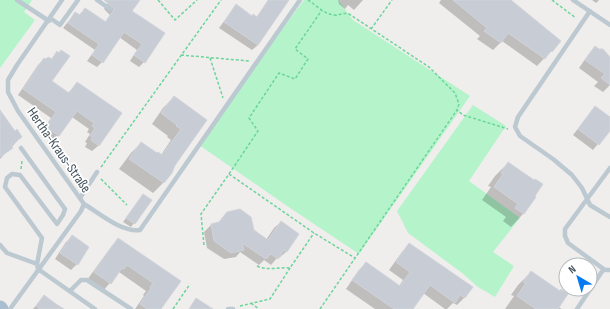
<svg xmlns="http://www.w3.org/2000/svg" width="610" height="309" viewBox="0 0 610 309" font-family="'Sofia Sans Condensed',sans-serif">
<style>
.green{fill:#b5f4ca}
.shadow{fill:#0003}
.building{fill:#c8ccd4;stroke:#d0d4da}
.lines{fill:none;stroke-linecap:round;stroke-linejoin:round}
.path{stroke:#6ad59a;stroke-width:1.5;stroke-dasharray:3 2;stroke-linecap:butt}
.lane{stroke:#bcc9d1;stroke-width:4.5}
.primary{stroke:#a9bfd0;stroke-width:15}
.labels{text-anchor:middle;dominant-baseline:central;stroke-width:3.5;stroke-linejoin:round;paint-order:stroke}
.street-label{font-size:14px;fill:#43525d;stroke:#fff}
</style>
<rect width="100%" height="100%" fill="#f0eded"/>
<!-- green -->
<path class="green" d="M0,0H32L24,12L35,20L0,68Z
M304,0H338L353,20L470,96L359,254L290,208L199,145L257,62Z
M473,105L506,126L469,181L520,218L493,252L514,266L495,297L478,287L462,273L408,233L397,211Z"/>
<!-- shadow -->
<path class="shadow" d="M110,0H138L131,11L164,34L144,62L139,67L130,61L137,50L119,37L102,62L97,67L87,61L95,50L63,28L75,13L79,15L85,9L105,22L110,15L104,9Z
M268,0H288L258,45L252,50L219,28L231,12L236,6L252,17L256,18Z
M338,0H363L354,10L348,5L345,9L339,4Z
M441,0H512L511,2L551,51L537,66L502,41L493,50L477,39L480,36L439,3Z
M592,0H599L596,3Z
M595,47L610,58V85L603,92L594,86L598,82L579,68L588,55Z
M57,53L51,81L68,93L77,84L120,114L98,146L92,151L85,147L87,143L85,142L90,134L87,132L89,129L72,117L58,136L53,142L41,133L51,118L18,95L38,65L44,59H51Z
M174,97L206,121L163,183L153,193L119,169L131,153L141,143L157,155H161L171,140L167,137L168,136L152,124L163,108Z
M595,107L610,118V129L593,150L573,135Z
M0,111L15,132L21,137L0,159Z
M508,163L534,181L533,196L535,197L523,214L511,227L503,221L506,217L482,200L491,187L488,186L495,176Z
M143,195L134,223L131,227L123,222Z
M228,213L266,240L274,228L281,222L298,234L286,252L279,258L278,257L271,265L264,260L259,265L240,252L236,257L224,259L207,248L204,232L211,225L218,224Z
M72,237L77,264L71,270L55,259L66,242Z
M118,239L179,281L160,309H135L144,296L143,295L146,291L119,272L103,291L87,280L111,247Z
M409,244L471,288L464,298L457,305L453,303L447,309H445L423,293L412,309H375L346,289L358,271L366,263L399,286L403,280L389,270L402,252Z
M531,272L558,307L562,309H505L514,296L511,295L518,285Z
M44,296L62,309H33Z"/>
<!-- building -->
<path class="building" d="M104,0H140L132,11L165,33L145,63L134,55L142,44L124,32L103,63L92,55L99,44L68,23L75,12L80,15L85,8L106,22L114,9Z
M269,0H289L258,45L224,22L236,4L252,16L253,14L257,17Z
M453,0H511L561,41L552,52L551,51L545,59L508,33L501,43L484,31L487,28Z
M595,46L599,49H603L610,57V85L601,78L605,74L585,60Z
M61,50L70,56L52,81L69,93L77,82L122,113L99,146L91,140L93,137L90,136L95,128L92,126L94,123L77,111L59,136L46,127L56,112L23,89L44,58L46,59L48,57L52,59L57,51L59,53Z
M174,96L207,120L175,165L172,173L164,183L129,159L141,142L157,153L158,152L162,155L181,129L176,126L177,125L161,113Z
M595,106L610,117V131L599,145L578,129Z
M0,110L15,131L17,129L22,137L11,145L13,148L0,157Z
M508,162L534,180L535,179L543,184L535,196L536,197L524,214L515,208L518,204L494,187L503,174L501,173Z
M143,194L152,200L135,224L126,218Z
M240,209L251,217L254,230L268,240L281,221L299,234L287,252L284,250L278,259L271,254L266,259L242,243L244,250L231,253L214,241L211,224L219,222L227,212Z
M72,235L89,247L78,265L60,253Z
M118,238L181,281L161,309H147L140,304L151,288L150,287L153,283L127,265L124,269L122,268L111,284L94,272Z
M409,243L473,287L465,298L460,295L455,303L430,285L413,309H394L352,280L366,262L400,286L410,272L396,262Z
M531,271L560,291L561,289L568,294L558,309H536L517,296L526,283L523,282Z
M44,295L56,304L64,309H40L36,306Z
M196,298L213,309H189Z"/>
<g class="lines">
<!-- path -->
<path class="path" d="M158,0L175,20L197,0
M308,0C316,5 324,14 334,15C340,16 342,12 349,14L429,67L455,93L459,104L457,110
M552,0L576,18
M371,29L392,0
M181,55L249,61
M210,58L223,98
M101,167L221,0
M21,169L22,161
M229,174L258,131L249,118L279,73L295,79L308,59L295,49L322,10
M101,179L127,205
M204,245L201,214L229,174L314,233L355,258
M257,266C268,271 278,267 290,268L314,233
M251,303L259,309
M240,306L270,299L290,268
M173,309L190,284
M320,309L457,110L463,115L508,129"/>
<!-- lane -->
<path class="lane" d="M17,0L49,21
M97,0L110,9
M573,0L610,25
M590,11L518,117L515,127L520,136L553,159L572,175L582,188L590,205L610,217
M50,18L60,25L78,0
M21,148L65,209L63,215L57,224L20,175L12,174L7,178L5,187L42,238L37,264L38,269L95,309
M610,168L565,229V236L568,243L605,270H610
M80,198L97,172
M84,204C99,213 122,233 140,230L300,0
M0,245L7,253L37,264
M70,291L81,280H87L131,309
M10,309L81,211L84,204L18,111L8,92V80L17,65L62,0
M228,309H233
M577,309L603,270"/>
<!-- primary -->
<path class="primary" d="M0,308L1,309"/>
</g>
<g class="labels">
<!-- street labels -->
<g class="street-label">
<text transform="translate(59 150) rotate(55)">Hertha-Kraus-Straße</text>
</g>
</g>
<!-- north arrow -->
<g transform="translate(578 277) rotate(322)"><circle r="19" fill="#ffffff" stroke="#b4babe"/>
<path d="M0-3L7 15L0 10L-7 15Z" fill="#047af3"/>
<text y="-6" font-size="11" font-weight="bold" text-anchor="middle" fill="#43525d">N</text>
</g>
</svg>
